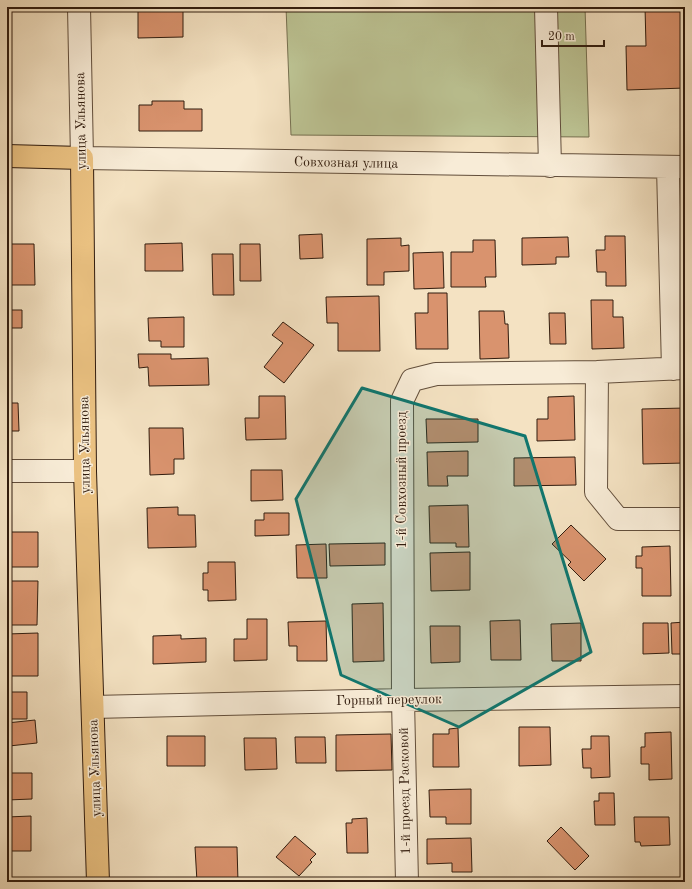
<svg xmlns="http://www.w3.org/2000/svg" width="692" height="889" viewBox="0 0 692 889" font-family="'Old Standard TT',serif">
<style>
.green{fill:#bcc393;stroke:#767050}
.building{fill:#d9936e;stroke:#311c0e}
.lines{fill:none;stroke-linecap:round;stroke-linejoin:round}
.minor-casing{stroke:#624e3b;stroke-width:24}
.major-casing{stroke:#311c0e;stroke-width:24}
.minor{stroke:#f8ecd7;stroke-width:22}
.major{stroke:#eac181;stroke-width:22}
.marked{fill:#0f766e;fill-opacity:0.2;stroke:#0f766e;stroke-width:3;stroke-linejoin:round}
.labels{text-anchor:middle;dominant-baseline:central;stroke-width:3;stroke-linejoin:round;paint-order:stroke}
.street-label{font-size:14px;fill:#311c0e;stroke:#f8ecd7}
</style>
<rect width="100%" height="100%" fill="#f4e2c2"/>
<filter id="stains"><feTurbulence type="fractalNoise" baseFrequency=".005" numOctaves="4"/><feColorMatrix values="0 0 0 0 .2 0 0 0 0 .09 0 0 0 0 .02 0 0 0 .5 -.17"/></filter>
<radialGradient id="worn" r=".72"><stop offset=".6" stop-color="#630" stop-opacity="0"/><stop offset="1" stop-color="#630" stop-opacity=".3"/></radialGradient>
<!-- green -->
<path class="green" d="M286,7H585L589,137L291,135Z"/>
<!-- building -->
<path class="building" d="M7,7H14V10H7Z
M138,7H183V37L138,38Z
M645,7H685V88L627,90L626,46H646Z
M152,101H184V109H202V131H139V105H152Z
M322,234L323,258L300,259L299,235Z
M605,236H625L626,286H606V272H597L596,250H605Z
M568,237L569,257H556V264L522,265V238Z
M401,238V246L409,245V271L384,272V285H367V239Z
M473,240H495L496,277H485L486,287H451V252H473Z
M182,243L183,271H145V244Z
M7,244H34L35,285H7Z
M240,244H260L261,281H240Z
M443,252L444,288L414,289L413,253Z
M212,254H233L234,295H213Z
M428,293H447L448,349H416L415,313H428Z
M379,296L380,351H338V323H327L326,297Z
M591,300H613V317H623L624,348L592,349Z
M7,310H22V328H7Z
M479,311H504L505,324H508L509,358L480,359Z
M549,313H565L566,344H550Z
M184,317V347H161V341H149L148,318Z
M283,322L314,345L284,383L264,367L283,343L272,335Z
M138,354H171V359L208,358L209,385L149,386L148,367L139,368Z
M259,396H285L286,439L246,440L245,418H259Z
M574,396L575,440L537,441V419H548V397Z
M7,403H18L19,431H7Z
M685,408V463L643,464L642,409Z
M426,419H478V442L427,443Z
M149,428H183L184,459H174V474L150,475Z
M468,451V476H447L448,486H428L427,452Z
M575,457L576,485L514,486V458Z
M251,470H282L283,500L251,501Z
M468,505L469,547H456V543H430L429,506Z
M178,507V515H195L196,547L148,548L147,508Z
M7,513H9L10,532H38V567H7Z
M264,513H289V535L255,536V520H264Z
M571,525L606,559L584,581L568,565L571,562L552,544Z
M385,543V565L330,566L329,544Z
M326,544L327,578H297L296,545Z
M670,546L671,596H642V568H636V556H642V547Z
M470,552V590L431,591L430,553Z
M208,562H235L236,600L208,601V590H203V573H208Z
M7,581H38L37,625H7Z
M383,603L384,661L353,662L352,604Z
M247,619H267V660L234,661V639H247Z
M520,620L521,660H491L490,621Z
M326,621L327,661H297V646H289L288,622Z
M685,622V654H672L671,623Z
M581,623V661H552L551,624Z
M643,623H668L669,653L643,654Z
M430,626H460V662L431,663Z
M38,633V676H7V634Z
M181,635V639L206,638V662L153,664V636Z
M7,692H27V719H7Z
M35,720L37,743L9,746L10,752H7V723Z
M519,727H550L551,765L519,766Z
M458,728L459,767H433V734H449V729Z
M671,732L672,779L649,780V764H641V747H645V733Z
M391,734L392,770L336,771V735Z
M167,736H205V766H167Z
M591,736H609L610,777L591,778V768H583L582,749H591Z
M295,737H325L326,763H296Z
M244,738H276L277,769L245,770Z
M7,769H9V773H32V799L7,800Z
M471,789V824H446V817H430L429,790Z
M599,793H614L615,825H595L594,801H599Z
M31,816V851H7V817Z
M634,817H669L670,845L641,846L640,842H635Z
M367,818L368,853H347L346,823H352V819Z
M561,827L589,856L575,870L547,841Z
M295,836L316,854L310,860L312,862L299,876L276,857Z
M471,838L472,872H452V863L427,864V839Z
M195,847H237L238,882H197Z
M7,881H33V882H7Z"/>
<g class="lines">
<defs>
<path id="minor" d="M79,7L82,158L685,167
M546,7L550,166
M668,167L673,369
M597,372L596,492L618,519H685
M7,471H85
M93,707L403,700L685,696
M407,882L403,700L402,401L412,380L436,374L597,372L685,368"/>
<path id="major" d="M7,156L82,158L85,471L98,882"/>
</defs>
<!-- minor casing -->
<use href="#minor" class="minor-casing"/>
<!-- major casing -->
<use href="#major" class="major-casing"/>
<!-- minor -->
<use href="#minor" class="minor"/>
<!-- major -->
<use href="#major" class="major"/>
</g>
<!-- marked area -->
<path class="marked" d="M362,388L525,436L591,652L459,727L341,675L296,499Z"/>
<g class="labels">
<!-- street labels -->
<g class="street-label">
<text transform="translate(81 121) rotate(-91)">улица Ульянова</text>
<text transform="translate(346 163) rotate(1)">Совхозная улица</text>
<text transform="translate(85 445) rotate(-91)">улица Ульянова</text>
<text transform="translate(402 480) rotate(-90)">1-й Совхозный проезд</text>
<text transform="translate(389 700) rotate(-1)">Горный переулок</text>
<text transform="translate(95 768) rotate(-92)">улица Ульянова</text>
<text transform="translate(405 791) rotate(-91)">1-й проезд Расковой</text>
</g>
</g>
<!-- margin -->
<rect width="692" height="889" fill="none" stroke="#f4e2c2" stroke-width="24"/>
<rect x="8" y="8" width="676" height="873" fill="none" stroke="#311c0e" stroke-width="2"/>
<rect x="12" y="12" width="668" height="865" fill="none" stroke="#311c0e"/>
<!-- scale -->
<path d="M542 40v6h62v-6" fill="none" stroke="#311c0e" stroke-width="2"/>
<text x="548" y="40" font-size="12" fill="#311c0e" stroke="#f8ecd7" stroke-width="3" paint-order="stroke">20 m</text>
<rect width="100%" height="100%" filter="url(#stains)"/>
<rect width="100%" height="100%" fill="url(#worn)"/>
</svg>
